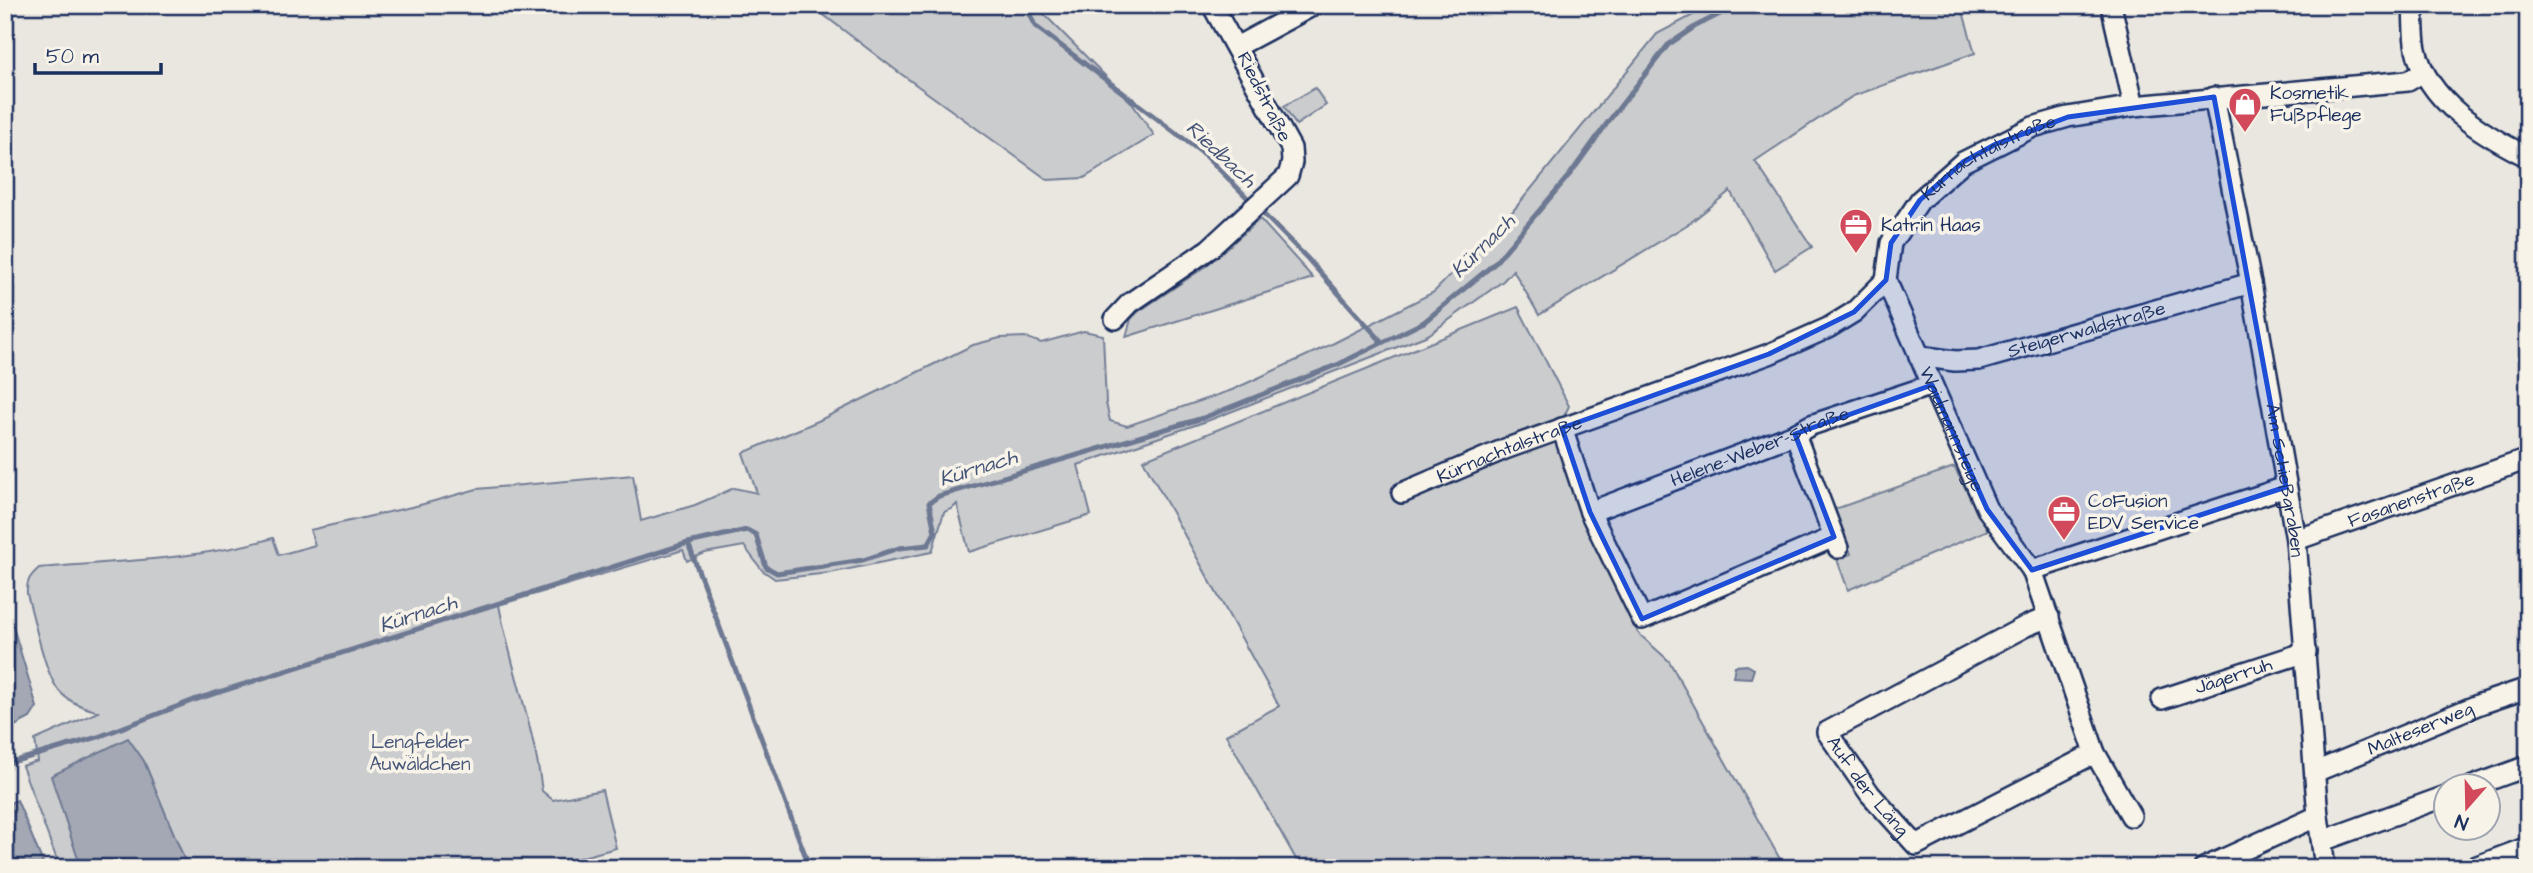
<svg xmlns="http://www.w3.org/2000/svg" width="2533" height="873" viewBox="0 0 2533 873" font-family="'Architects Daughter',sans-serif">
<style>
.green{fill:#cbcccd;stroke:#737e96;stroke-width:2}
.water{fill:#a3a8b4;stroke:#6d7892;stroke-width:2}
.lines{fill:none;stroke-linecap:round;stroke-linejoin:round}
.stream{stroke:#6d7892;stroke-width:5}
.street-casing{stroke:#1b2f5e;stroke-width:24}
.street{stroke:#f7f3e8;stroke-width:19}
.marked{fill:#1d4ed8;fill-opacity:0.2;stroke:#1d4ed8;stroke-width:5;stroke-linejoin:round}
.labels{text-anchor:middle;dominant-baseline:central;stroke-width:7;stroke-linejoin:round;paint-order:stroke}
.poi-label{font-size:19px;fill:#1b2f5e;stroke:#f7f3e8;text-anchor:start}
.street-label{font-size:19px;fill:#1b2f5e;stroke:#f7f3e8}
.park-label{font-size:19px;fill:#47567a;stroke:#f7f3e8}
.water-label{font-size:21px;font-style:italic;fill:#445378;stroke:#f7f3e8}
</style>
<rect width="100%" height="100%" fill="#eae7e0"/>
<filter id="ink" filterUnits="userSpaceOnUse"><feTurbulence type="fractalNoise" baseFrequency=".0143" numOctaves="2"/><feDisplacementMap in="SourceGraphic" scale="14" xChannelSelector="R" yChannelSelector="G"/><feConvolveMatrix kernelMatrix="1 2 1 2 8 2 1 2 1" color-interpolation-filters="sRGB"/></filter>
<g filter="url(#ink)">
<!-- green -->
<path class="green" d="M1035,5L1131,102L1154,135L1084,178L1048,180L897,71L812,6Z
M1712,5H1961L1975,53L1853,96L1755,161L1812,247L1775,270L1730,191L1690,223L1539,315L1513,270L1503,281L1428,335L1207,421L1078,465L1091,515L969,552L957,504L952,509L944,512L932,552L830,573L775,579L762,570L744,546L705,553L687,561L683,550L499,605C511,668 534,727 542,791L553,800L602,790L616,848L541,868H60L22,766L38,761L35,740L98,712C84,707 70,703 60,692C45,676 34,618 27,594C26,581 30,576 39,568C115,561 200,560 273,538L279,555L315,545L310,530L420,505L477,489L633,475L641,521L695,505L734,488L757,493L743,453L818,421L973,345L1000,338L1025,337L1041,343L1084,331L1103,335L1106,403L1110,421L1127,426L1232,390L1334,343L1434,292L1513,211L1657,34Z
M1315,88L1326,105L1296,125L1284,106Z
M1260,219L1313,278L1126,337L1131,319L1138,312L1205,267Z
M1518,307L1569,406L1556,433L1583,522L1638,633L1669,661L1785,868H1301L1226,735L1279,706L1143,460Z
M1954,467L1988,530L1848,590L1837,559L1851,554L1835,509Z"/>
<!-- water -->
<path class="water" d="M5,600L37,707L30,718L5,731Z
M1747,665L1754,669L1751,678L1733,677L1735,666Z
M128,738L144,761L188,868H81L51,776Z
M17,800L45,868H5V805Z"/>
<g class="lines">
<!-- stream -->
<path class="stream" d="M1026,5L1035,26L1205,155L1307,258L1382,342
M688,543L810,868
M5,764L98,737L194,700L688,543L747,530L756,535L766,567L777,573L863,560L899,548L928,545L935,532L929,503L939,496L1203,418L1339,364L1424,322L1494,264L1571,173L1608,122L1668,45L1696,26L1738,5"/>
<defs>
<g id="street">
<path d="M2111,5L2134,106"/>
<path d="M2413,5C2414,19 2413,36 2416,49C2427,102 2484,135 2528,157"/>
<path d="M1236,47L1314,5"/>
<path id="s1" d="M2214,97L2251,283L2296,540L2318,816L2325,868"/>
<path id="s2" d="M1886,280L1987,509L2032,570L2286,487"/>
<path d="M1115,319L1130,303L1209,249L1288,176L1292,162L1291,148L1212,5"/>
<path id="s3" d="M1919,356L1955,361L1979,360L2251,283"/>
<path d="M1562,428L1590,512L1642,619L1834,537"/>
<path d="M1795,434L1838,548"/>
<path id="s4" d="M1402,493L1505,449L1769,354L1828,328L1854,312L1886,280L1891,243L1920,200L1963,162L2033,127L2068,117L2134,106L2408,81L2423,72"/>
<path id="s5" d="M1590,512L1795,434L1811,425L1932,385"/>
<path id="s6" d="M2296,540L2528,459"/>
<path d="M2032,570L2095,753L2131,816"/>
<path id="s7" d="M2049,617L2026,626L1827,732L1870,794L1916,845L2095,753"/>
<path id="s8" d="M2162,699L2306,652"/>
<path id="s9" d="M2315,772L2480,704L2528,688"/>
<path d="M2473,786L2528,766"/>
<path d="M2322,841L2446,796"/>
<path d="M2204,868L2318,816"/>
<path d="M2472,868L2528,847"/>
</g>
</defs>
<!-- street casing -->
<use href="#street" class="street-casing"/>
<!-- street -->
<use href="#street" class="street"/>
</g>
</g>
<!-- marked area -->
<path class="marked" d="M2214,97L2286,487L2032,570L1987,509L1932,385L1795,434L1834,537L1642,619L1590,512L1562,428L1769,354L1854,312L1886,280L1891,243L1920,200L1963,162L1996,144L2068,117Z"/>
<!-- icons -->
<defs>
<symbol id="shop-pin" viewBox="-11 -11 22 30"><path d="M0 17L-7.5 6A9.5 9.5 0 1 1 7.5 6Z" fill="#d1495b" stroke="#f7f3e8"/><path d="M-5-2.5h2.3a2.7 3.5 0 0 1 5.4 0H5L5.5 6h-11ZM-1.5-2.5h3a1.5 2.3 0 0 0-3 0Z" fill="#fff"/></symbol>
<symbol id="office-pin" viewBox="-11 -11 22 30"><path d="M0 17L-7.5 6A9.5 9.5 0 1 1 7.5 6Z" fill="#d1495b" stroke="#f7f3e8"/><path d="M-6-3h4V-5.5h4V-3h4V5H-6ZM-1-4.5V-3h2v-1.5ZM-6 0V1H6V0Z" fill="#fff"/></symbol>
</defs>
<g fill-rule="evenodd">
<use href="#shop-pin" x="2226" y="85" width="38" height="52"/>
<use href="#office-pin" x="1837" y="206" width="38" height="52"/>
<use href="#office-pin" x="2045" y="493" width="38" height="52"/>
</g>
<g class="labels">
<!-- poi labels -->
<g class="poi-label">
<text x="2270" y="93">Kosmetik<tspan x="2270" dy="22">Fußpflege</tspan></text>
<text x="1881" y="225">Katrin Haas</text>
<text x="2088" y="501">CoFusion<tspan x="2088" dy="22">EDV Service</tspan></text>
</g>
<!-- street labels -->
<g class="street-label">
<text transform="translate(1264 97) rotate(63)">Riedstraße</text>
<text stroke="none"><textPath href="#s4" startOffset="704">Kürnachtalstraße</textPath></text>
<text stroke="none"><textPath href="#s3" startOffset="172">Steigerwaldstraße</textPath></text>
<text stroke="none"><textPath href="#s2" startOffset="163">Waidmannsteige</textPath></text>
<text stroke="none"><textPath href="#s5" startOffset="182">Helene-Weber-Straße</textPath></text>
<text stroke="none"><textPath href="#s4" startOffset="116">Kürnachtalstraße</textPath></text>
<text stroke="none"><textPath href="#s1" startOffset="390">Am Schießgraben</textPath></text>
<text stroke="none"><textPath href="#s6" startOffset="122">Fasanenstraße</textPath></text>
<text stroke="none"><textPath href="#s8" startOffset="75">Jägerruh</textPath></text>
<text stroke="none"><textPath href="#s9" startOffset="114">Malteserweg</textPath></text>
<text stroke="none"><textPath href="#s7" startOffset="318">Auf der Läng</textPath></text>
</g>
<!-- park labels -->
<g class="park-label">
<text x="420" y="742">Lengfelder<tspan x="420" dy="22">Auwäldchen</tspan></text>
</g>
<!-- water labels -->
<g class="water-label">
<text transform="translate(1221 154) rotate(43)">Riedbach</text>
<text transform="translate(1483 246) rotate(-45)">Kürnach</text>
<text transform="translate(978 468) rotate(-17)">Kürnach</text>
<text transform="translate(418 614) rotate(-18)">Kürnach</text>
</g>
</g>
<!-- margin -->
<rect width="2533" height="873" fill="none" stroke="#f7f3e8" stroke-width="28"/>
<rect x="14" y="14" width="2505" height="845" fill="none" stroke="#1b2f5e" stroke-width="2.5" filter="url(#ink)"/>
<!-- north arrow -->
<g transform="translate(2467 807) rotate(200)"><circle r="33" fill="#f7f3e8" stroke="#9fa5b1" stroke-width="2"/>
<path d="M0-5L12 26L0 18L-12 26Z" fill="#d1495b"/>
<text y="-10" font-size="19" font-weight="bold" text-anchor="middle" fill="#1b2f5e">N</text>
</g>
<!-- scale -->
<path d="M35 63v10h126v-10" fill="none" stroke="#1b2f5e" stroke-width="3.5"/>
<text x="46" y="63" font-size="21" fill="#1b2f5e" stroke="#f7f3e8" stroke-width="5" paint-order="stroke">50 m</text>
</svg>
